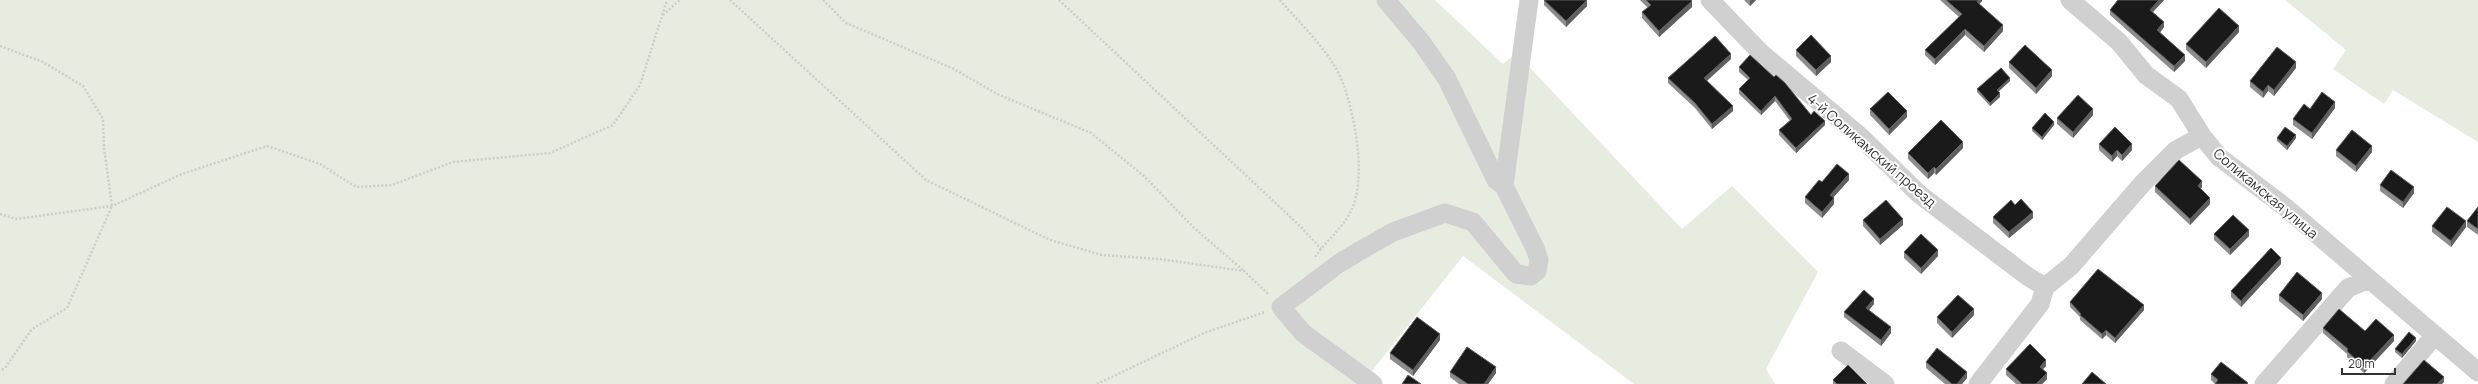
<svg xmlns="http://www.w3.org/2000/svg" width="2478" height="384" viewBox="0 0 2478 384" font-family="Manrope,sans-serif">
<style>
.green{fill:#e6ecdf}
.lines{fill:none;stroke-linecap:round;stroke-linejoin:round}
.path{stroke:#cdcdcd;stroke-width:2.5;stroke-dasharray:2 2;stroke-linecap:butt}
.minor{stroke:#d0d0d0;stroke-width:19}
.wall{fill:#8c8c8c}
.shaded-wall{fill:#5f5f5f}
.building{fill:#1a1a1a;stroke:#5f5f5f}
.labels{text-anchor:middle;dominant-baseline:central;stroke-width:4;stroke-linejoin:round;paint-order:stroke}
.street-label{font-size:14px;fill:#333;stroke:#fff}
</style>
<rect width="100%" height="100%" fill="#fff"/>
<!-- green -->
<path class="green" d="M0,0H1435L1503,64L1516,53L1682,229L1732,186L1818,272L1766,369L1775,384H1634L1463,256L1368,376L1378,384H0Z
M2285,0H2478V142L2393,90L2384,104L2333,69L2346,50Z"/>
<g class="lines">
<!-- path -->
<path class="path" d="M730,0L926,180L1050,240L1102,255L1159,259L1244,271L1268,294
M823,0L846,23L954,69L997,94L1091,133L1144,176L1193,227L1244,271
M1059,0L1301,227L1321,249
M1280,0C1301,25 1331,52 1343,83C1355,116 1367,179 1351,211C1343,228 1325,242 1315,257
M663,15L680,0
M0,46L43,62L83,86L103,119L104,147L112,206L67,308L32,329L5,368L0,371
M0,214L16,219L112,206L182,174L267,146L320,164L356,187L392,185L453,162L550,153L613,125L640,85L667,0
M1097,384L1204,333L1265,312"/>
<!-- minor -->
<path class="minor" d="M1386,0L1422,43L1447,79L1496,180L1504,186
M1710,0L1761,53L1861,137L1919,194L2027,276L2045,287
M2070,0L2119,42L2146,75L2179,99L2202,136L2219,157L2285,207L2478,372
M1841,351L1885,384
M1373,384L1303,333L1281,307L1338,264L1363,249L1393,232L1445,213L1473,222L1516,274L1531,276L1537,271L1539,260L1535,248L1504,186L1529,0
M1978,384L2040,304L2045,287L2071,266L2142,184L2176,150L2202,136
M2264,384L2348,288L2369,279
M2394,384L2435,335"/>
</g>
<!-- wall -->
<path class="wall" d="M1544,0L1587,6L1566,27L1544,5Z
M1640,0H1691L1692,7L1659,37L1642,18V12L1648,8Z
M1744,0H1756L1750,6Z
M1940,0H1982V1L1979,4L2003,31L1984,52L1965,35L1935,65L1925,55V50L1959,17Z
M2118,0H2164L2153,12L2164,27L2160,33L2185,61L2174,72L2110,15V10Z
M2239,32L2206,68L2186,50V44Z
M1796,50L1831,62L1816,76L1796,56Z
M1731,59L1707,81L1733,111L1712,129L1695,108L1668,83V78Z
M2009,62L2052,76L2036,94L2009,68Z
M1739,67L1811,115L1825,125L1796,153L1779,135V130L1790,121L1775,101L1761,115L1739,94V89L1748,80L1739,72Z
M2296,68L2274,96L2268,91L2263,98L2250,87V81Z
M2010,81L1998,91L2000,97L1990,106L1977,92V89Z
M2335,108L2312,139L2293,125V119L2310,109Z
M1870,109L1907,117L1889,135L1870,115Z
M2093,115L2073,138L2057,124V118Z
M2054,125L2042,140L2032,131V128Z
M2277,138H2296L2287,150L2277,141Z
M2099,144L2132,150L2122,161L2117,156L2112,162L2099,150Z
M1963,148L1936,175L1934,173L1928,179L1908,159V153Z
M2336,150L2372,152L2356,172L2336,156Z
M1849,180L1833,198L1834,204L1822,218L1805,203V197L1822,182Z
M2380,185L2414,193L2403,208L2380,191Z
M2155,186L2202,187L2201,189L2210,204L2190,225L2155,192Z
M2015,205L2033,218L2009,238L1993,223V217Z
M2478,207V235L2467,227V221Z
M1863,220L1903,225L1880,245L1863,226Z
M2432,226L2466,227L2451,247L2432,232Z
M2214,234L2249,236L2230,255L2214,240Z
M1904,252L1938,256L1921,274L1904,258Z
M2281,264L2241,307L2231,297V291Z
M2279,295L2322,299L2303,321L2279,301Z
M2070,302L2144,310L2115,343L2106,335L2102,339L2080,320V317L2070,307Z
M1874,304L1868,310L1891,333L1881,346L1844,317V312Z
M1974,315L1952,338L1937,323V317Z
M2323,328L2365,331L2394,341L2364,373L2347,357V354L2323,333Z
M1440,340L1413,376L1390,359V353Z
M2416,341L2402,358L2395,352V349Z
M1926,362L1967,378L1962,384H1945L1926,368Z
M2046,366L2043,369L2047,379L2042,384H2016L2006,375V369Z
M1450,372L1496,373L1488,384H1459L1450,377Z
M2211,374L2248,384H2215L2211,380Z
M1833,380L1867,384H1833Z"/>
<!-- shaded-wall -->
<path class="shaded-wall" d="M1587,0V6L1566,27V21Z
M1750,0H1756L1750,6Z
M1978,0H1982V1L1977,7V2Z
M2159,0H2164L2150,15V10Z
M1692,1V7L1659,37V31Z
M2164,22V27L2157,36V30Z
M2003,25V31L1984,52V46Z
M2239,26V32L2206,68V62Z
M1965,29V35L1935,65V59Z
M1731,54V59L1704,83V78Z
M2185,55V61L2174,72V66Z
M1831,56V62L1816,76V70Z
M2296,62V68L2274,96V90Z
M2052,70V76L2036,94V88Z
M2010,78V81L1997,93V90Z
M2268,85V91L2263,98V92Z
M2000,93V97L1990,106V103Z
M1775,96V101L1761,115V111Z
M2335,102V108L2312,139V133Z
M1733,106V111L1712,129V124Z
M2093,109V115L2073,138V132Z
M1907,111V117L1889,135V129Z
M1825,121V125L1796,153V148Z
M2054,122V125L2042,140V137Z
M2296,135V138L2287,150V146Z
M1963,142V148L1936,175V169Z
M2132,144V150L2122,161V155Z
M2372,146V152L2356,172V166Z
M2117,150V156L2112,162V156Z
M1934,167V173L1928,179V173Z
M1849,174V180L1830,201V195Z
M2202,181V187L2198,192V186Z
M2414,187V193L2403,208V202Z
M1834,198V204L1822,218V212Z
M2210,198V204L2190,225V219Z
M2033,212V218L2009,238V232Z
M1903,219V225L1880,245V239Z
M2466,221V227L2451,247V241Z
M2249,230V236L2230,255V249Z
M1938,250V256L1921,274V268Z
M2281,258V264L2241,307V301Z
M2322,293V299L2303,321V315Z
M1874,299V304L1866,314V308Z
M2144,305V310L2115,343V338Z
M1974,309V315L1952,338V332Z
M1891,327V333L1881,346V340Z
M2106,330V335L2102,339V334Z
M1440,334V340L1413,376V370Z
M2394,335V341L2364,373V367Z
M2416,338V341L2402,358V354Z
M2046,360V366L2040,372V367Z
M1496,367V373L1488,384H1484Z
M1967,372V378L1962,384H1957Z
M2047,373V379L2042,384H2036Z
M2444,377V382L2442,384H2437Z"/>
<!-- building -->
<path class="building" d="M1544,0H1587L1566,21Z
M1646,0H1691L1692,1L1659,31L1642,12L1651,5Z
M1946,0H1978L1977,2L2003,25L1984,46L1965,29L1935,59L1925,50L1962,14Z
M2118,0H2159L2150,10L2164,22L2157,30L2185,55L2174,66L2110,10Z
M2219,8L2239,26L2206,62L2186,44Z
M1811,35L1831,56L1816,70L1796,50Z
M1715,36L1731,54L1704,78L1733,106L1712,124L1695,103L1668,78Z
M2025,45L2052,70L2036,88L2009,62Z
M2277,47L2296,62L2274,90L2268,85L2263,92L2250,81Z
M1750,55L1774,77L1776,75L1785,83L1811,115L1814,111L1825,121L1796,148L1779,130L1792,119L1775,96L1761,111L1739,89L1750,78L1739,67Z
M2001,68L2010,78L1997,90L2000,93L1990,103L1977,89Z
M1888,92L1907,111L1889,129L1870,109Z
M2322,92L2335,102L2312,133L2293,119L2304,104L2310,109Z
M2078,95L2093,109L2073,132L2057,118Z
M2045,113L2054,122L2042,137L2032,128Z
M1941,120L1963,142L1936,169L1934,167L1928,173L1908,153Z
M2115,127L2132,144L2122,155L2117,150L2112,156L2099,144Z
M2285,127L2296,135L2287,146L2277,138Z
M2352,130L2372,146L2356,166L2336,150Z
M2179,160L2202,181L2198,186L2210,198L2190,219L2155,186Z
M1837,164L1849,174L1830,195L1834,198L1822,212L1805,197L1819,180L1822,182Z
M2391,170L2414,187L2403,202L2380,185Z
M2021,199L2033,212L2009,232L1993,217L2011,200L2015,205Z
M1886,200L1903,219L1880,239L1863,220Z
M2447,207L2466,221L2451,241L2432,226Z
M2478,207V229L2467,221Z
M2233,215L2249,230L2230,249L2214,234Z
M1921,234L1938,250L1921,268L1904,252Z
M2271,248L2281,258L2241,301L2231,291Z
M2098,269L2144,305L2115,338L2106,330L2102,334L2080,315L2081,314L2070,302Z
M2297,272L2322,293L2303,315L2279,295Z
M1864,290L1874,299L1866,308L1891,327L1881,340L1844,312Z
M1958,295L1974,309L1952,332L1937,317Z
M2339,309L2365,331L2376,319L2394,335L2364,367L2347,351L2348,349L2323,328Z
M1417,317L1440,334L1413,370L1390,353Z
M2409,332L2416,338L2402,354L2395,349Z
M2030,344L2046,360L2040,367L2047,373L2036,384H2022L2006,369Z
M1467,347L1496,367L1484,384H1468L1450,372Z
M1937,348L1967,372L1957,384H1952L1926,362Z
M2424,360L2444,377L2437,384H2403Z
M2221,362L2248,383L2247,384H2215L2218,380L2211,374Z
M1848,365L1867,384H1837L1833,380Z
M2092,372L2106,384H2082Z
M1408,375L1421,384H1402Z"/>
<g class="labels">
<!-- street labels -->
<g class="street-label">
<text transform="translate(1872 150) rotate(41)">4-й Соликамский проезд</text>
<text transform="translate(2266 193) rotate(40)">Соликамская улица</text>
</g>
</g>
<!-- scale -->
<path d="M2342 368v6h53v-6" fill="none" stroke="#333333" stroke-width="2"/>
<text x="2348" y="368" font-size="12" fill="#333333" stroke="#ffffff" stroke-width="3" paint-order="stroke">20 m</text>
</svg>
